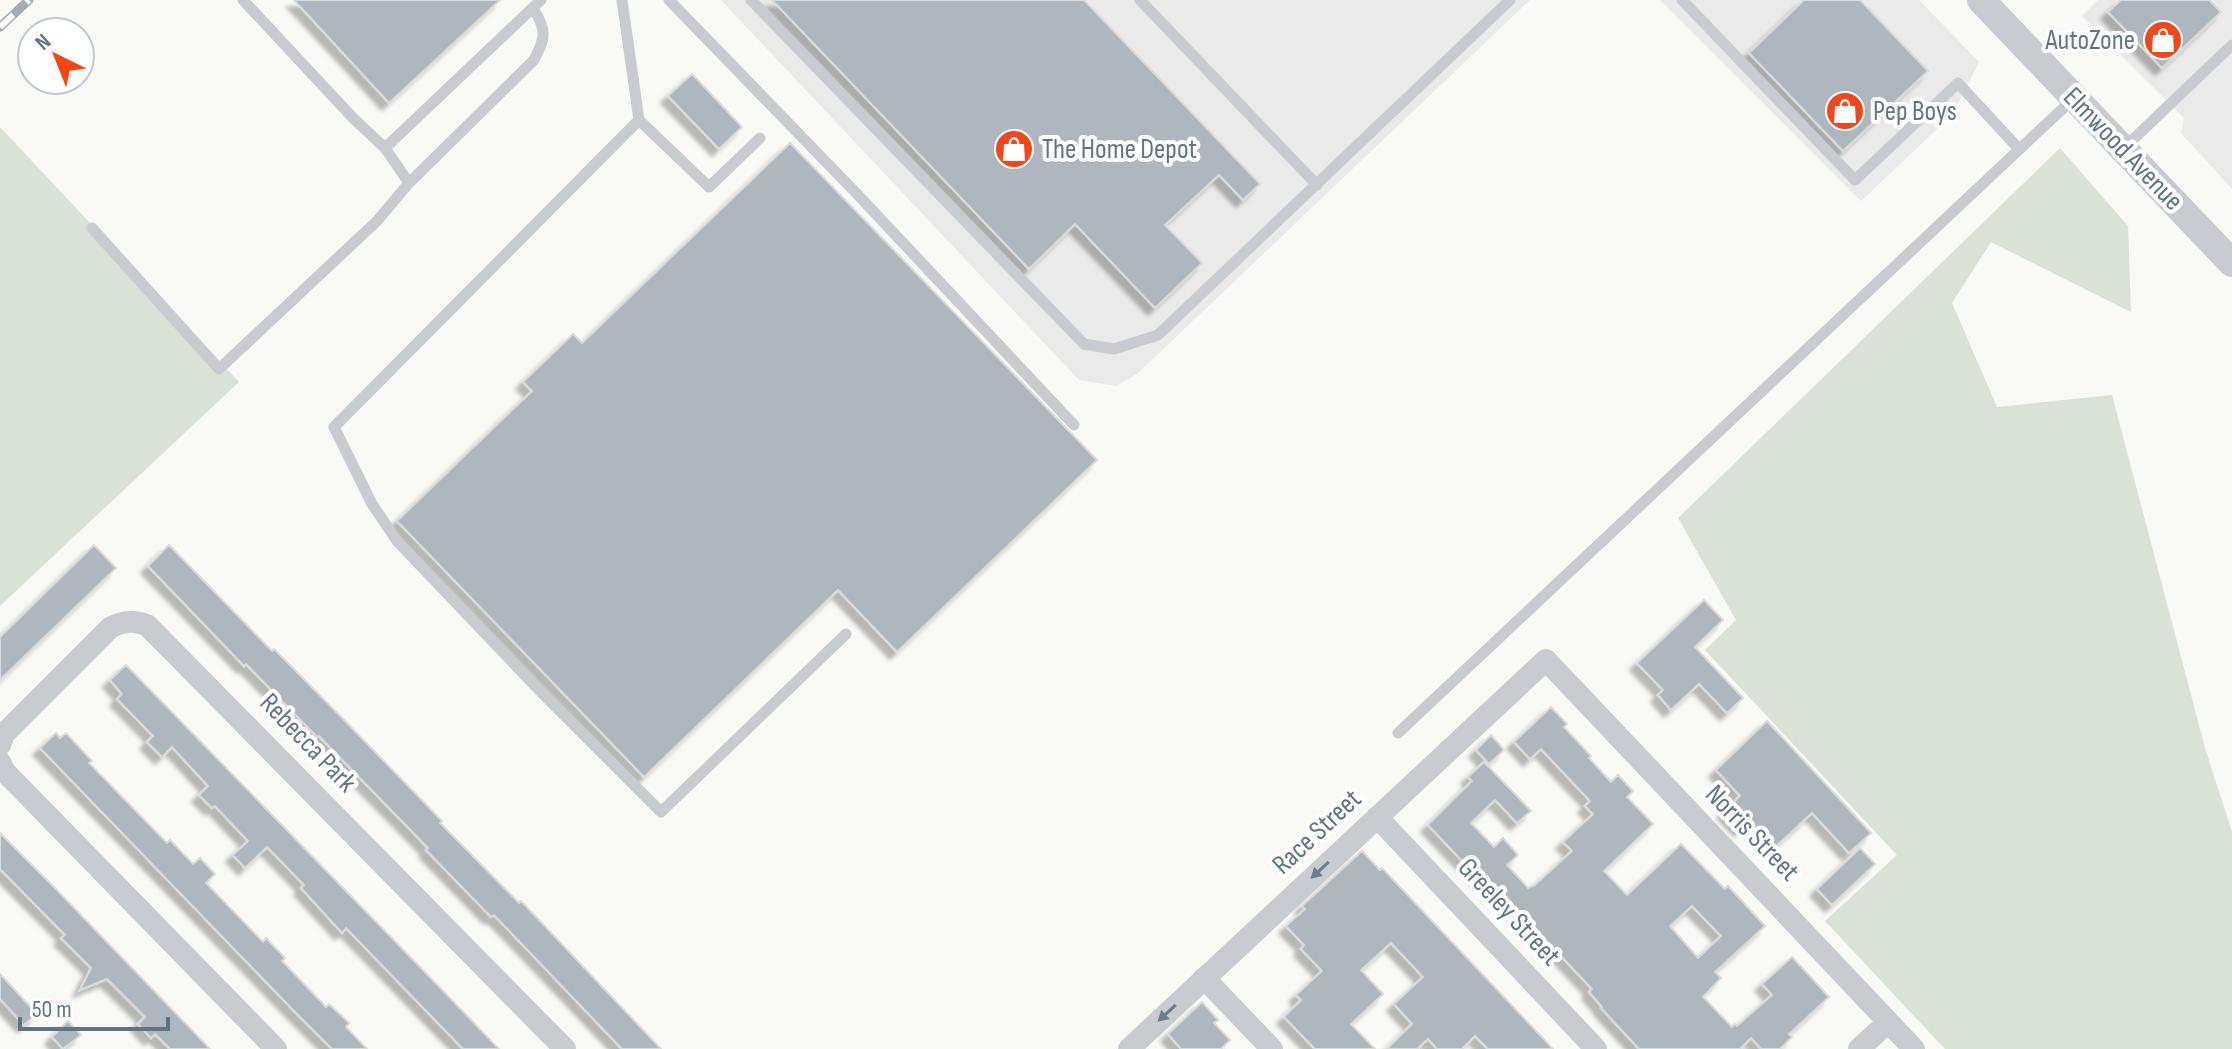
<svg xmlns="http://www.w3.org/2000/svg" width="2232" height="1049" viewBox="0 0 2232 1049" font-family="'Sofia Sans Condensed',sans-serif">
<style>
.built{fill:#e9eae9}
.green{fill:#dae1d6}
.building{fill:#aeb7be;stroke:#dadad8;stroke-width:2;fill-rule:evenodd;filter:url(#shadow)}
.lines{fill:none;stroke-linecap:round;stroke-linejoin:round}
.service{stroke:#c8ccd0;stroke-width:11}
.minor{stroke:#c8ccd0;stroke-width:22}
.tertiary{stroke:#c8ccd0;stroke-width:28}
.rail-casing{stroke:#a5adb3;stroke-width:9}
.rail{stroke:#fff;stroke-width:6;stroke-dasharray:18;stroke-linecap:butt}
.oneway{fill:#6a7e8c}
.labels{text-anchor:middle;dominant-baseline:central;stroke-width:8;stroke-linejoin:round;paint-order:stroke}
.poi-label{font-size:28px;fill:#607584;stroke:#fff;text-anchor:start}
.street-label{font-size:28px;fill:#607584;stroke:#fff}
</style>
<defs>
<filter id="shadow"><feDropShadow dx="-7" dy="7" stdDeviation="2" flood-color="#0004"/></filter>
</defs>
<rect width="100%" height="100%" fill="#f9f9f6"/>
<!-- built -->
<path class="built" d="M721,0H1530L1137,374L1116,386L1079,380Z
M1660,0H1919L1979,62L1953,114L1861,201Z
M2098,0H2232V189L2181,133L2184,118L2082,16Z"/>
<!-- green -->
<path class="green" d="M0,127L239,382L0,606Z
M2060,148L2128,226L2131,312L1991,242L1952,303L1997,407L2112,395L2205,748L2232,832V1049H1945L1825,921L1897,855L1705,650L1736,620L1678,518Z"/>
<!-- building -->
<path class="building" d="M294,0H500L389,103Z
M772,0H1084L1260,184L1243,200L1219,175L1165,225L1202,263L1155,308L1075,224L1029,269Z
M1804,0H1860L1928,71L1843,151L1749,53Z
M2121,0H2209L2221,12L2162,68L2108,12Z
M692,74L742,127L719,149L668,96Z
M790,143L1097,460L897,652L838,590L644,777L397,521L532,391L523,382L573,334L582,343Z
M94,545L116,568L0,680V637Z
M169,545L272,651L274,649L346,722L442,821L440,823L519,903L521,901L661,1049H622L494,915L491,917L426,850L428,848L319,736L317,737L246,664L244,666L148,566Z
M1704,600L1723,620L1695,647L1743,698L1727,713L1699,684L1671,710L1658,695L1663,690L1637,663Z
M126,665L419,966L499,1049H463L346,928L342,933L301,888L304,885L267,847L245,868L233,855L248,841L215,806L212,808L199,795L208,786L172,747L162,757L147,742L153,736L117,699L122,694L110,680Z
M1551,707L1567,724L1564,727L1591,756L1589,758L1611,782L1618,775L1633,791L1627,797L1653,824L1604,871L1627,895L1681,844L1725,889L1728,886L1765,926L1715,972L1721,978L1703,997L1732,1027L1735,1024L1737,1026L1772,995L1762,984L1792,957L1829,997L1789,1034L1792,1037L1780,1049H1761L1751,1038L1740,1049H1639L1601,1008L1602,1007L1589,992L1592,989L1560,955L1490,881L1484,884L1428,825L1472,781L1468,777L1484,762L1531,811L1517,823L1495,800L1471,823L1494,847L1503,838L1518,855L1507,865L1528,888L1535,885L1572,851L1563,842L1593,814L1585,806L1590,801L1541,749L1530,759L1514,742ZM1692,906L1721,936L1698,958L1670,926Z
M1767,721L1871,833L1849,853L1812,813L1772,850L1748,823L1741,829L1724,811L1740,796L1716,770Z
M56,733L60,738L66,733L92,761L89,763L167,843L170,840L193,864L200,858L215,874L206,883L263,942L266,938L285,958L282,961L326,1007L329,1004L349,1023L346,1027L367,1049H332L295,1012L40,748Z
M1491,735L1504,750L1489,764L1476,750Z
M0,833L51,884L210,1049H170L155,1034L151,1038L138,1024L145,1017L107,979L80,990L91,968L61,938L65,935L0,869Z
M1860,848L1875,864L1832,905L1817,889Z
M1362,851L1380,870L1382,868L1553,1049H1488L1475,1036L1462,1049H1437L1428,1039L1417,1049H1387L1412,1024L1394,1004L1423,977L1391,943L1361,970L1383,994L1351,1024L1375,1049H1315L1284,1017L1301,1000L1296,995L1322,971L1301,949L1304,945L1286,926L1305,909L1302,906Z
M0,974L37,1014L24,1025L0,999Z
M1202,1002L1218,1020L1214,1023L1230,1040L1221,1049H1181L1168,1034Z
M68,1021L81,1035L63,1049L52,1037Z"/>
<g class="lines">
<!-- service -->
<path class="service" d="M243,0L353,118L385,148L541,0
M622,0L639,120L334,427L372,504L397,541L540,691L661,812L846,634
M669,0L858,195L1074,425
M751,0L1084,344L1114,349L1158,335L1510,0
M1140,0L1317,185
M1682,0L1855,180L1958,83L2019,149
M639,120L709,187L760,138
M2124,148L2232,45
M409,183L534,60C546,36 547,31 533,8
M92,228L219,369L377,221L409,183L385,148
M1398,733L2074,98"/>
<!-- minor -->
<path class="minor" d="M0,745L4,734L111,627C125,621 133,620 147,625L565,1049
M0,762L5,772L276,1049
M1377,817L1596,1049
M1204,978L1272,1049
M1129,1049L1546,660L1914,1049
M1859,1049L1888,1022"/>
<!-- tertiary -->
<path class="tertiary" d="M1981,0L2232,263"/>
<defs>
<path id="rail" d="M0,27L29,0"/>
</defs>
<!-- rail casing -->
<use href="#rail" class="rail-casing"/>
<!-- rail -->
<use href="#rail" class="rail"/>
</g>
<!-- one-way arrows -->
<defs><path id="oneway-solid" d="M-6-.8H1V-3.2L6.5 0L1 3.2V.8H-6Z" transform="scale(2)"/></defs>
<g class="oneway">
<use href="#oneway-solid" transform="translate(1320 870) rotate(137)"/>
<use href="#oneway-solid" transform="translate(1167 1013) rotate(137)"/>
</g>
<!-- icons -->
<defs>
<symbol id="shop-disc" viewBox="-11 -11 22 22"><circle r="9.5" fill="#f64618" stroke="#fff"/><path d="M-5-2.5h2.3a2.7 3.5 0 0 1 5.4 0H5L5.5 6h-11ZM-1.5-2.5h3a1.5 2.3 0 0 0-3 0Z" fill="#fff"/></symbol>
</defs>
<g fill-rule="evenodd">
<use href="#shop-disc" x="2141" y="18" width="44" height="44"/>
<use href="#shop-disc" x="1823" y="89" width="44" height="44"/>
<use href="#shop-disc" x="992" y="127" width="44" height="44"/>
</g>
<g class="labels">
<!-- poi labels -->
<g class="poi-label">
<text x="2135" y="40" text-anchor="end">AutoZone</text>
<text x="1873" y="111">Pep Boys</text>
<text x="1042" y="149">The Home Depot</text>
</g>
<!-- street labels -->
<g class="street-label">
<text transform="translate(2123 149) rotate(46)">Elmwood Avenue</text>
<text transform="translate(308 743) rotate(46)">Rebecca Park</text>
<text transform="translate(1317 832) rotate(-43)">Race Street</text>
<text transform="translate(1752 833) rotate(46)">Norris Street</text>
<text transform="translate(1509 912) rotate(47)">Greeley Street</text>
</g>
</g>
<!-- north arrow -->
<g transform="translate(56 56) rotate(317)"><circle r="38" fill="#ffffff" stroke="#bfc8ce" stroke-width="2"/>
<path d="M0-6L14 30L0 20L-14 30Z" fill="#f64618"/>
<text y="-12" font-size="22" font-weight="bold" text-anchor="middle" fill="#607584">N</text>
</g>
<!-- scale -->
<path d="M20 1017v12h148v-12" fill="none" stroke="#607584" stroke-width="4"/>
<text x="32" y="1017" font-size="24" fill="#607584" stroke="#ffffff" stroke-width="6" paint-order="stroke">50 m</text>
</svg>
